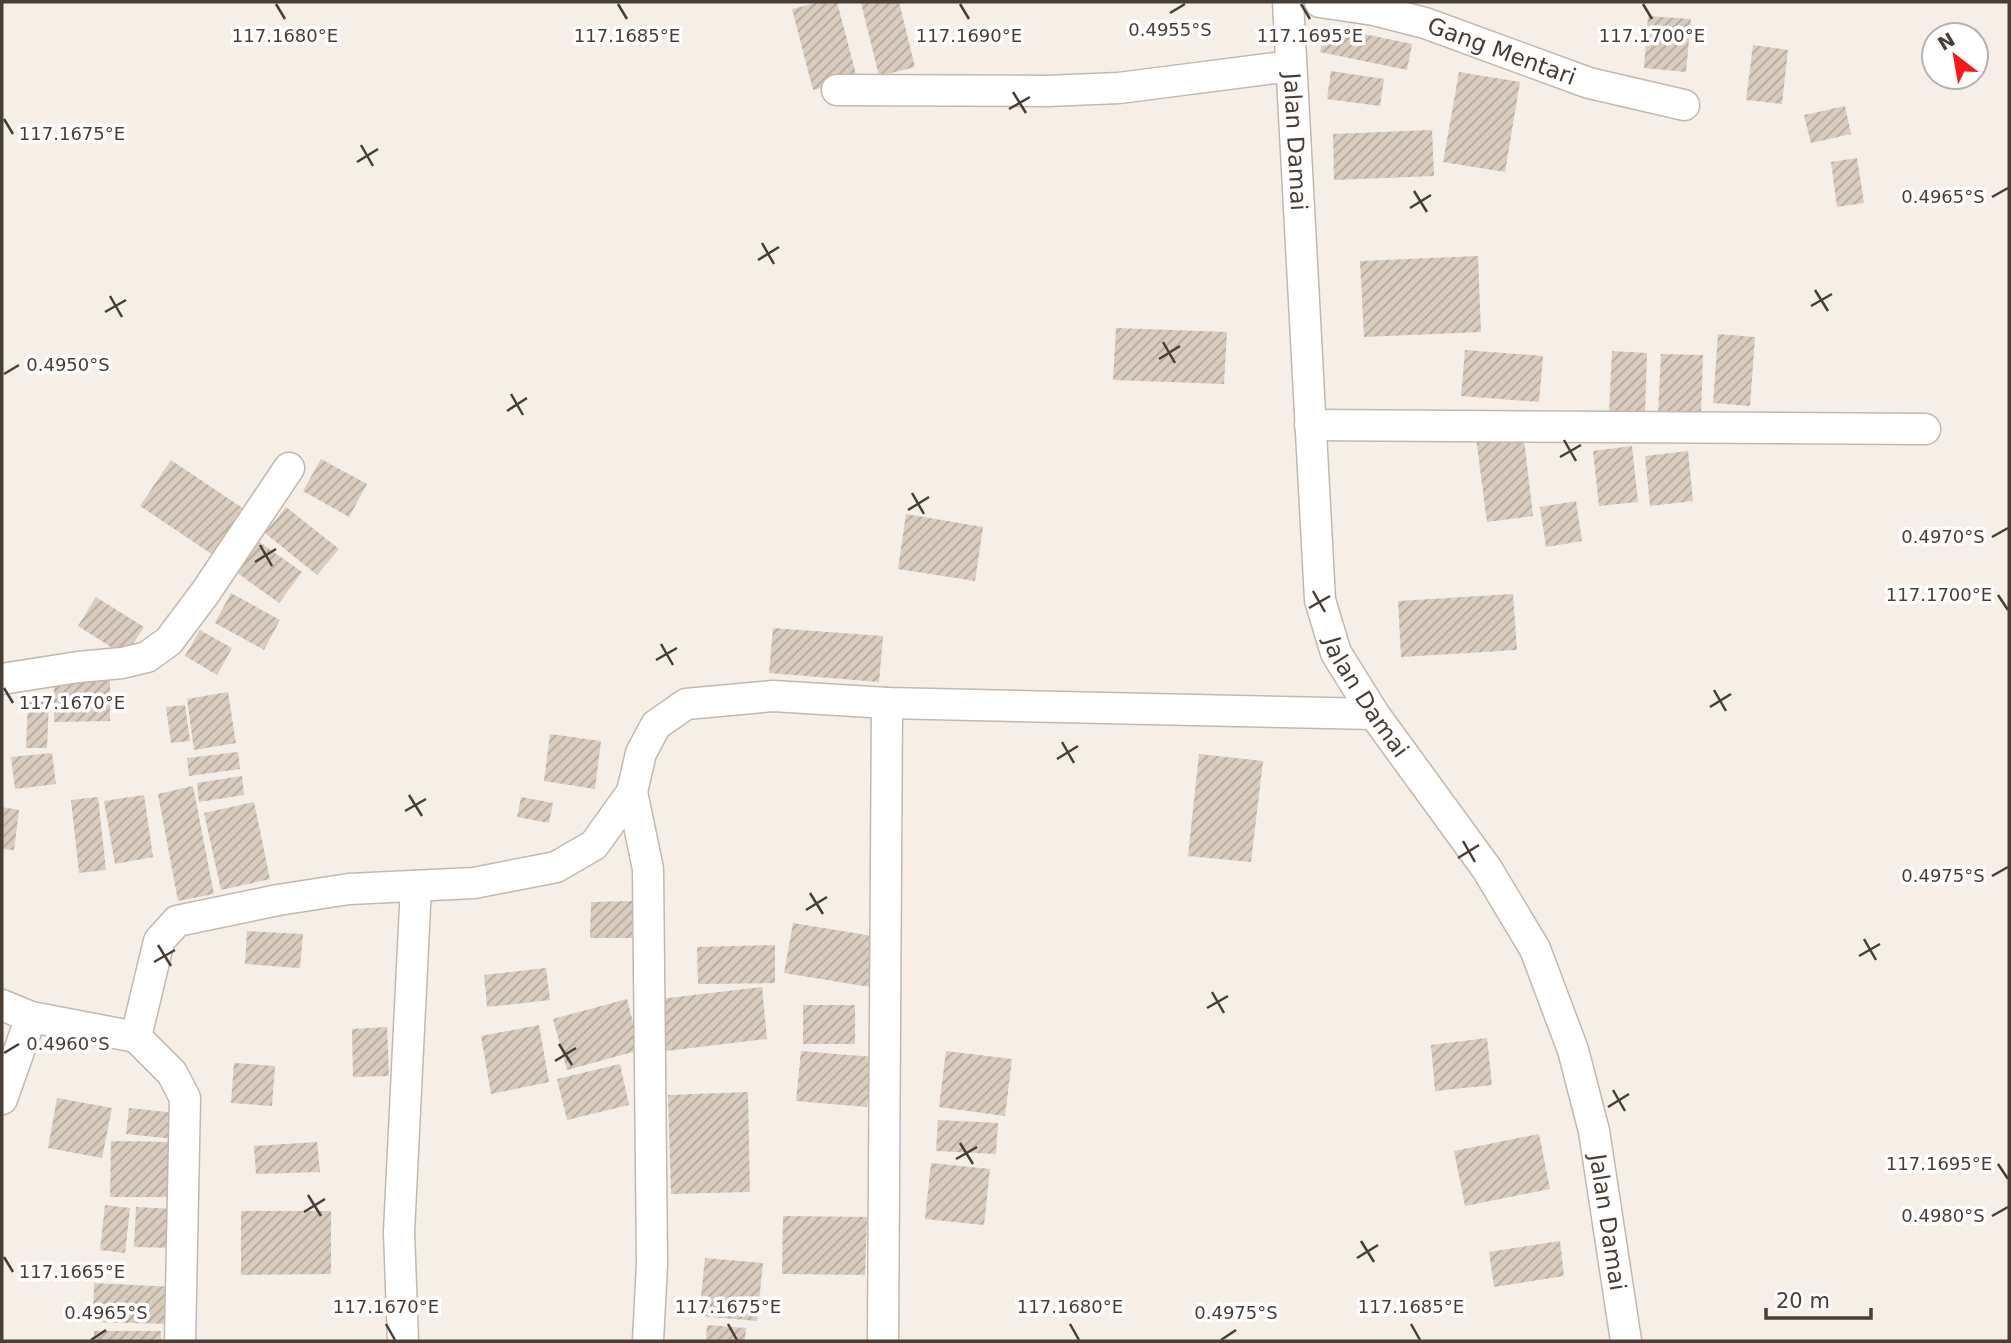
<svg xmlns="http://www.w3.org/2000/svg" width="2011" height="1343" viewBox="0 0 2011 1343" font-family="'DejaVu Sans',sans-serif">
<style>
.building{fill:url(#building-hatch)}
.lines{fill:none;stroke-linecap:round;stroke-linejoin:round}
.minor-casing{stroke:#c4b8ac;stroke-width:33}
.minor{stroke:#fff;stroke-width:30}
.ticks{fill:none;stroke:#493e36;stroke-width:2.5}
.labels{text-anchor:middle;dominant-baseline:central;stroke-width:7;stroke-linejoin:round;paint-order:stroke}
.street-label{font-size:23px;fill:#493e36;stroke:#fff}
.ticks-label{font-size:18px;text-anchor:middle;fill:#493e36;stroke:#fff;stroke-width:7;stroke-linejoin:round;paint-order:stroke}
</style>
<defs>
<pattern id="building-hatch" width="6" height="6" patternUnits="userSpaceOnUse" patternTransform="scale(1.75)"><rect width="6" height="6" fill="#daccbf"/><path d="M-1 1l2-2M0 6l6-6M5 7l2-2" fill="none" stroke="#b3a79c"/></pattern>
</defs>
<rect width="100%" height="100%" fill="#f5efe8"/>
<!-- building -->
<path class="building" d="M820,2H837L857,78L813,90L792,9Z
M867,2H899L915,67L879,76L861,3Z
M1648,16L1691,19L1686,72L1644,68Z
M1326,26L1412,44L1407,70L1320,52Z
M1753,45L1788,50L1782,104L1746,100Z
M1331,71L1384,79L1380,106L1327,99Z
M1459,72L1520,82L1505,172L1443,162Z
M1845,106L1851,134L1811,143L1804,115Z
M1432,130L1434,176L1334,180L1333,134Z
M1857,158L1864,203L1837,207L1831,162Z
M1478,256L1481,332L1364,337L1360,261Z
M1116,328L1227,332L1224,384L1113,380Z
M1718,334L1755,337L1750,406L1713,403Z
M1465,350L1543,356L1539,402L1461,396Z
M1612,351L1647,353L1645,413L1609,411Z
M1661,354L1703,355L1701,415L1658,413Z
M1523,431L1533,516L1487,522L1476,438Z
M1632,446L1638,502L1599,506L1593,451Z
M1688,451L1693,501L1650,506L1645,456Z
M321,459L367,484L349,517L303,491Z
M171,460L247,511L216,557L140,506Z
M1576,501L1582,541L1546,547L1540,507Z
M286,507L339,549L317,575L265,533Z
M906,514L983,527L975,581L898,569Z
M258,541L302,572L279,603L236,572Z
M231,593L280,620L264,650L215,623Z
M1513,594L1517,650L1401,657L1398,601Z
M96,597L144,627L125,656L78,626Z
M773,628L883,636L879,682L769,673Z
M200,630L232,648L217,675L185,656Z
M110,674V721L54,722V675Z
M228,692L236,743L194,750L187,699Z
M28,701L49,702L47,748H26Z
M185,705L190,741L171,743L166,707Z
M550,734L601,741L595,789L544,781Z
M238,752L240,769L189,776L187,758Z
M52,753L56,784L15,789L11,757Z
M1199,754L1263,761L1251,862L1188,856Z
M242,776L244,795L199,802L197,783Z
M193,786L214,894L178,901L158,794Z
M144,795L153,857L115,864L104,801Z
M98,797L106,870L79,873L71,800Z
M521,797L553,803L549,823L517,817Z
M254,802L270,879L221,890L204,813Z
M2,807L19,810L14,850L2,849Z
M632,901V938H590L591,902Z
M793,923L885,938L876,988L784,973Z
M247,931L303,934L300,968L245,964Z
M775,945V983L698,984L697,947Z
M546,968L550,1000L487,1007L484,975Z
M762,987L767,1039L666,1051L660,999Z
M627,999L640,1050L567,1070L553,1019Z
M803,1005H855V1044H803Z
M539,1025L549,1082L491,1094L481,1036Z
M387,1027L389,1076L353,1077L352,1029Z
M1487,1038L1492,1085L1435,1091L1431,1045Z
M801,1051L873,1057L867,1107L796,1101Z
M946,1051L1012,1059L1005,1116L939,1107Z
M234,1063L275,1066L272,1106L231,1103Z
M620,1064L629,1105L567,1120L557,1079Z
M748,1092L750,1192L671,1194L668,1095Z
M57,1098L112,1108L102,1158L48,1148Z
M129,1108L176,1113L174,1139L126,1134Z
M938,1120L998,1123L996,1154L936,1151Z
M1539,1134L1550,1189L1465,1206L1454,1151Z
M111,1141L177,1142L176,1197H110Z
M317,1142L320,1172L256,1174L254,1146Z
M931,1163L990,1169L984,1225L925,1219Z
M105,1205L130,1208L125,1253L100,1250Z
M136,1207L174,1209L173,1248L134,1247Z
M241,1211H331V1274L241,1275Z
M783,1216L867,1217L865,1275L782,1274Z
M1560,1241L1564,1276L1494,1287L1489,1252Z
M705,1258L763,1263L757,1321L699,1316Z
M94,1283L175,1287L173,1324L93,1322Z
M707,1325L746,1328L745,1341H706Z
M94,1331H161V1341H94Z"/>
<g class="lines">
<defs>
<g id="minor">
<path id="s1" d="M1288,2L1320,600L1336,653L1374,714L1487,869L1535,949L1573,1050L1594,1131L1626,1341"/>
<path id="s2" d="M1320,2L1374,10L1425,23L1589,83L1684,105"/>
<path d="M837,90L1047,91L1119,88L1291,66"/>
<path d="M1310,425L1925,429"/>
<path d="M2,679L78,667L122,663L147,657L169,641L205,593L289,468"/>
<path d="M632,792L648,869L652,1264L648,1341"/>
<path d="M2,1005L31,1017L136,1037"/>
<path d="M2,1099L31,1017"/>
<path d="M180,1341L185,1098L172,1073L136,1037L159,941L177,921L278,900L349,889L474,883L556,867L594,845L632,792L641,753L656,725L686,704L773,696L887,703L1374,714"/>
<path d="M403,1341L399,1232L416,886"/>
<path d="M883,1341L887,703"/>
</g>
</defs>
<!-- minor casing -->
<use href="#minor" class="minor-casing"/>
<!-- minor -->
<use href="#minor" class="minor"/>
</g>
<!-- ticks -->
<path class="ticks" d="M276,4L285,19M618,4L627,19M960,4L969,19M1301,4L1310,19M1643,4L1652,19M1170,13L1185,4M1013,92L1026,113M1009,109L1030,97M4,119L13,134M361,145L373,166M357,162L378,149M1414,191L1427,212M1992,197L2008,188M1410,208L1431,195M762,243L774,264M758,260L779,247M1815,290L1828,311M110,296L122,317M1811,306L1832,294M105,312L126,300M1163,342L1175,363M1159,359L1180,346M4,374L19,365M511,394L523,415M507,411L527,398M1564,440L1576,461M1560,457L1581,445M912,493L924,514M908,510L929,497M1992,537L2008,528M260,545L272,566M255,562L276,549M1313,591L1325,612M1998,595L2008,610M1309,608L1330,596M661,644L673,665M656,660L677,648M4,688L13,703M1714,690L1726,711M1710,707L1731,694M1062,742L1074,763M1057,759L1078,746M409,795L422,816M405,811L426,799M1463,841L1475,862M1458,858L1479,845M1992,876L2008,867M810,893L823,914M806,910L827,897M1864,939L1876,960M158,945L171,966M1859,956L1880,944M154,962L175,950M1212,992L1224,1013M1207,1008L1228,996M559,1044L572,1065M4,1053L19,1044M555,1061L576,1048M1613,1090L1625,1111M1608,1107L1629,1094M960,1143L973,1164M956,1159L977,1147M1998,1164L2008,1179M308,1195L321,1216M304,1212L325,1199M1992,1216L2008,1207M1361,1241L1374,1262M4,1257L13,1272M1357,1258L1378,1245M386,1324L395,1340M728,1324L737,1340M1070,1324L1079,1340M1411,1324L1420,1340M91,1340L106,1330M1221,1340L1236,1330"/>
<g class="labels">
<!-- street labels -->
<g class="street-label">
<text stroke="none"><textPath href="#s2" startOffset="189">Gang Mentari</textPath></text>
<text stroke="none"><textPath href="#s1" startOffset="140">Jalan Damai</textPath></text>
<text stroke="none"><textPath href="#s1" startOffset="707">Jalan Damai</textPath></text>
<text stroke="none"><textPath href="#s1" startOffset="1295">Jalan Damai</textPath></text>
</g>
</g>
<g class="ticks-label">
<text x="1170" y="36">0.4955°S</text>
<text x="285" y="42">117.1680°E</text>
<text x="627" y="42">117.1685°E</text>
<text x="969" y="42">117.1690°E</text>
<text x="1310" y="42">117.1695°E</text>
<text x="1652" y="42">117.1700°E</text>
<text x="72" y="140">117.1675°E</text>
<text x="1943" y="203">0.4965°S</text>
<text x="68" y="371">0.4950°S</text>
<text x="1943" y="543">0.4970°S</text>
<text x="1939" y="601">117.1700°E</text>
<text x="72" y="709">117.1670°E</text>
<text x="1943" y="882">0.4975°S</text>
<text x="68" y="1050">0.4960°S</text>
<text x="1939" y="1170">117.1695°E</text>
<text x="1943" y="1222">0.4980°S</text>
<text x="72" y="1278">117.1665°E</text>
<text x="386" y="1313">117.1670°E</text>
<text x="728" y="1313">117.1675°E</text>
<text x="1070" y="1313">117.1680°E</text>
<text x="1411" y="1313">117.1685°E</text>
<text x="106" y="1319">0.4965°S</text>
<text x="1236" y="1319">0.4975°S</text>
</g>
<!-- border -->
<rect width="2011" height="1343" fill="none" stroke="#493e36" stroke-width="7"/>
<!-- north arrow -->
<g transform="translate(1955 56) rotate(329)"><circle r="33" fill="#ffffff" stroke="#b6b2af" stroke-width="2"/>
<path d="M0-5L12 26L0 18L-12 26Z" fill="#ff1515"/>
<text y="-10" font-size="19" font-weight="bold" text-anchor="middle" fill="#493e36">N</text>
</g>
<!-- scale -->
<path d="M1766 1308v10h105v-10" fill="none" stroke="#493e36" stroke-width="3.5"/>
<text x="1776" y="1308" font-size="21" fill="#493e36" stroke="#ffffff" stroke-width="5" paint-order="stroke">20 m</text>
</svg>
